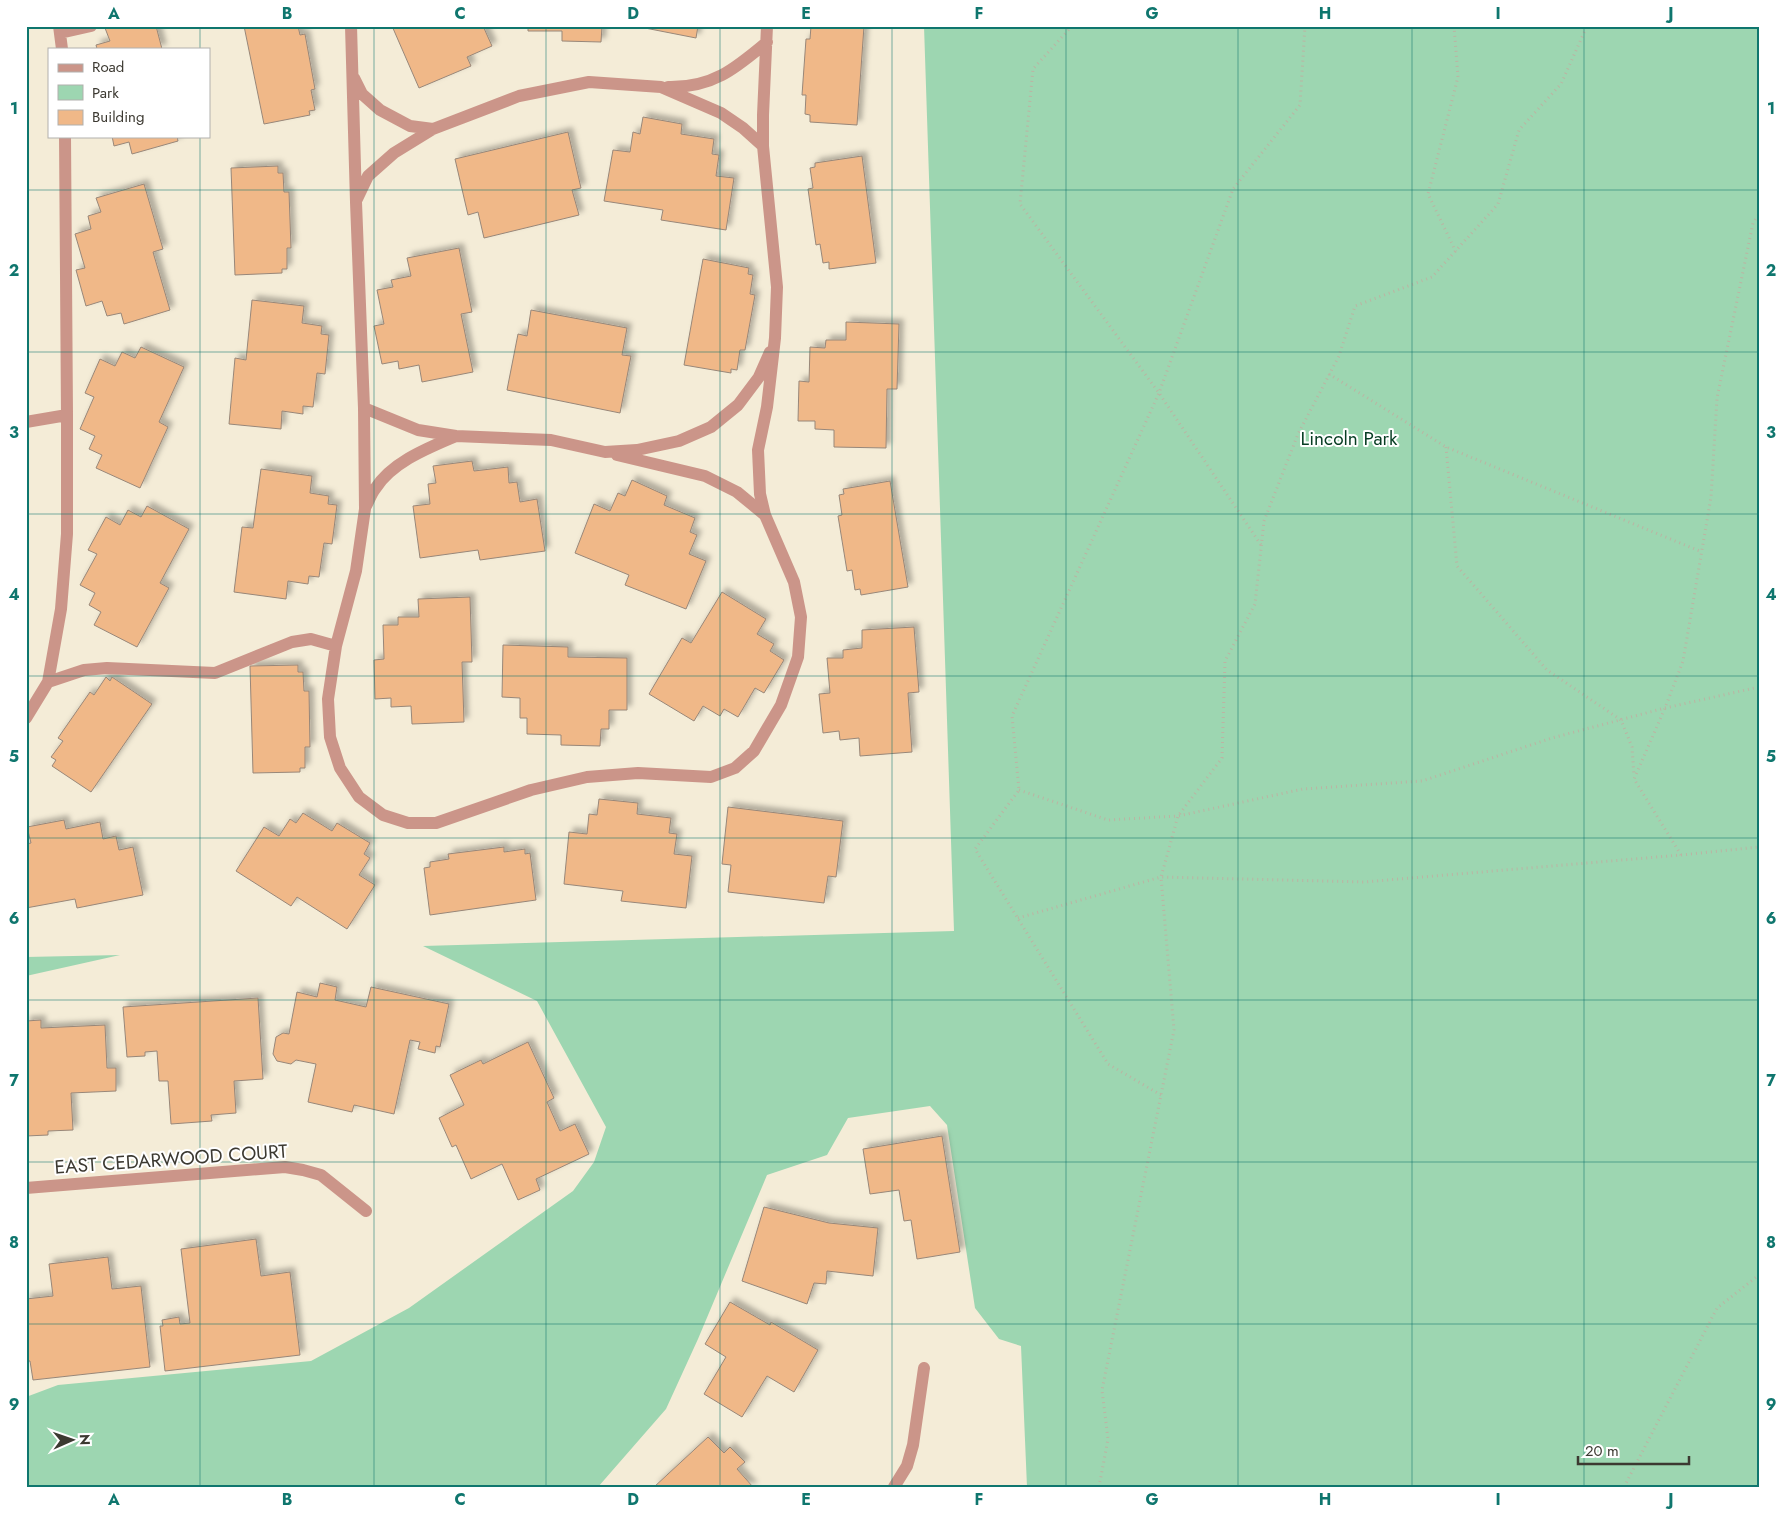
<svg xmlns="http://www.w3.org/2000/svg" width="1785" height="1513" viewBox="0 0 1785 1513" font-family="Jost,sans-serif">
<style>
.green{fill:#9dd6b1}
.building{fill:#f0b888;stroke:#988779;filter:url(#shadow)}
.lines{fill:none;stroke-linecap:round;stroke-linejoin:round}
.path{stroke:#bbb4a3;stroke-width:3;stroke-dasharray:1 4;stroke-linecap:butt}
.service{stroke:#cb9589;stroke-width:12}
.minor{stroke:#cb9589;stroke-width:12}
.grid{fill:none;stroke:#0f766e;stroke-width:1;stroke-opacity:0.55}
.labels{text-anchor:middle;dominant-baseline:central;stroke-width:4;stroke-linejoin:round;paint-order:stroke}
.park-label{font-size:19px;fill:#073d23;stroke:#fff}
.street-label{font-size:19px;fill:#3c3931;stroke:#fff}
.neatline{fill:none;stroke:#0f766e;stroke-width:2}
.grid-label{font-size:16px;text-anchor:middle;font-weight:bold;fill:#0f766e}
</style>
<defs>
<filter id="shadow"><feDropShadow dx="4.5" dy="-4.5" stdDeviation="2.5" flood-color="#0004"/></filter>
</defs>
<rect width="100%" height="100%" fill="#f4ecd7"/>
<!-- green -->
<path class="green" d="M924,26H1759V1487H1027L1021,1346L999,1339L975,1308L947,1125L930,1106L848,1118L827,1155L767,1175L698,1339L666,1409L598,1487H26V1397L58,1385L311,1361L409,1308L573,1191L594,1162L606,1127L537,1001L423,946L954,931Z
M120,955L26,976V957Z"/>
<!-- building -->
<path class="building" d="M110,26H156L162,49H97L96,45L110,41L105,28Z
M244,26H298L300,35L305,34L315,89L311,90L315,110L309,111L310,115L264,124Z
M392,26H483L492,46L467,57L471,66L419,88Z
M528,26H602L601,42L562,41V31H528Z
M645,26H698L696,38L645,28Z
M811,26H864L857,125L810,122V115L805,114L806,95H802L806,39H810Z
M643,117L682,124L681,134L714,139L712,154L719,155L716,176L734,178L726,230L661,220L663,210L604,201L613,150L630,152L633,132L640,134Z
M568,132L581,188L572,190L579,215L484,238L478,212L468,215L455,159Z
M112,136H177L178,141L132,154L129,142L114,146Z
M862,156L876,263L829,269V262L823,263L820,244L816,245L808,189L813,188L810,168L815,167V163Z
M278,166V173H283L284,192H289L291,248H287V269H282V273L235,275L231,168Z
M144,184L163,249L153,252L170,310L124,324L121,313L107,316L102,301L86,306L76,270L85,268L75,234L91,229L88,216L101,212L96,198Z
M459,248L472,312L461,314L473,372L422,382L419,365L399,369L398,361L382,364L374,326L384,324L377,290L393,287L391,280L411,276L407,258Z
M703,259L749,268L748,274L753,275L750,294L755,295L745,350H740L737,370L731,369V373L684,365Z
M252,300L304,306L302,323L322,326L321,334L329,335L325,374L317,373L313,407L303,406V414L282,411L281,429L229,424L235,358L246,360Z
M531,310L627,328L622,355L631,356L620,413L507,390L518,334L527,336Z
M846,322L899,324L897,389H887L886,448L834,447V430L815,429V421H798L799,381L809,382L810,347L825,348L826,340H846Z
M141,347L184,367L159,422L168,427L140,488L96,468L102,455L89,449L95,436L80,429L94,397L85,393L100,359L115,366L122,352L135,358Z
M472,461L474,471L508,467L509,483L517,482L520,502L537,499L545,551L480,560L478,550L420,558L413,506L430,504L428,484L436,483L433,466Z
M261,469L312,476L310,493L329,496L328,504L337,505L332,544L324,543L319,577L309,576L308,584L288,581L286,599L234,592L242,527L253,528Z
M632,480L667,496L664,505L695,518L690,532L697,535L689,554L706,561L686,609L625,585L629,575L575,553L594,504L610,511L618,493L625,496Z
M890,481L908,587L861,595L860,589L855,590L852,570L847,571L838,516L842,515L839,495L844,494L843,489Z
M147,506L189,529L160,583L169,588L137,647L94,625L101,612L89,605L95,593L80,585L97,554L88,550L106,517L120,525L128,510L141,517Z
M722,592L766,619L757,634L774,644L770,651L784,660L764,693L755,688L738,717L724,709L720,716L703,706L694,721L649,694L682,638L691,643Z
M470,597L472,662H462L464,722L412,724L411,706L391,707V698L375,699L374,660L384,659L383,625H398V617H419L418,599Z
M914,627L919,692L908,693L912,752L860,756L859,738L840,740L839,731L823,733L819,694L830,693L827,658H843V650L862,648V630Z
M503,645L568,647V657L627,658V710H609V729H601L600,746L561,745V735L527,734V718H520V698L502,697Z
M298,665V672H303L304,691H309L310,747H305V768H300V772L253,773L250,666Z
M106,677L110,681L112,677L152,704L91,792L52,766L56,760L51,757L63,741L58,738L90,692L94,695Z
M599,799L638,803L637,814L671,818L669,833L677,834L674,854L692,856L686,908L621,901L623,891L564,884L569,832L587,834L589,814L597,815Z
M728,807L843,821L836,877L828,876L824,903L728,892L731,865L722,864Z
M303,813L332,831L337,823L370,843L364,854L370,858L359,875L375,885L347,929L297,897L291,906L236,871L264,827L279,836L290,819L296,823Z
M64,820L66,829L100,822L103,839L116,836L119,850L133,847L143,895L77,908L75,899L26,908V844L31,843L27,827Z
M504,847V852L525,849V854L530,853L536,900L430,915L424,868L430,867V862L449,859L448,854Z
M320,983L337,987L335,1000L366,1007L371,987L449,1004L440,1047L436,1046L435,1053L418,1049L420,1042L410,1040L394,1114L354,1105L352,1112L308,1102L316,1064L296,1060L291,1064L277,1061L273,1054L276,1037L283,1033L289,1034L297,992L317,997Z
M258,998L263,1079L234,1081L236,1113L211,1115L212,1121L171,1124L168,1081H159L157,1051L145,1052V1056L127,1057L123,1007Z
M41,1020V1028L105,1025L107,1068H116V1091L71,1093L73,1130L48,1131V1135L26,1136V1021Z
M528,1042L554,1098L547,1102L560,1131L575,1124L589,1154L536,1179L540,1190L518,1200L502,1164L471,1179L456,1145L452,1147L439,1118L464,1105L450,1075L481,1060L483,1064Z
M942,1136L960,1252L917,1259L911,1220L904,1221L899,1190L870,1194L863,1149Z
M764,1207L829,1223L878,1228L873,1276L827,1271L826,1284L814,1283L807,1304L742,1281Z
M256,1239L261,1276L290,1272L300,1355L165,1371L160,1326H163L162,1320L179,1317L180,1324L190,1323L181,1249Z
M108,1257L112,1289L141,1286L150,1367L33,1380L30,1361H27L26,1359V1341H28L26,1324V1299L53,1296L49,1264Z
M730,1302L770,1325L771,1322L818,1350L794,1392L767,1376L742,1417L704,1394L726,1357L705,1344Z
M708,1437L724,1453L730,1447L745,1462L737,1469L753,1487H654Z"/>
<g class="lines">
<!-- path -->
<path class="path" d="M1072,26L1033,69L1020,204L1159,393L1261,545
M1454,26L1458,77L1428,194L1456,252
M1329,374L1446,447L1702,552
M1446,447L1457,566L1547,670L1621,720L1632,747L1634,776
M1019,790L1108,820L1178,816L1303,789L1422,781L1552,738L1665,708L1759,687
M1681,855L1634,779L1665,708L1683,661L1711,497L1717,398L1753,223L1759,214
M1018,918L1161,877L1364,882L1681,855L1759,847
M1161,1095L1108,1064L975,849L1019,790L1012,716L1159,393L1233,189L1300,105L1305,26
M1099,1487L1108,1439L1102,1390L1174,1030L1161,877L1178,816L1222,758L1225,661L1255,604L1264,521L1298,434L1339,356L1355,306L1432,277L1498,204L1519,130L1561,84L1587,26
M1624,1487L1717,1308L1759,1275"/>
<!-- service -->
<path class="service" d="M59,26L62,49
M351,26L356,202L364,408L365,509L356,571L336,646L328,699L330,737L340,768L359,797L383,815L408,823H436L531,790L587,777L638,773L711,777L735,768L754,751L781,705L798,657L801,617L794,582L765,515L760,494L758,450L767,407L775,338L777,287L763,146V115L767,26
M60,33L91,26
M354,78L362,94L380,110L410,126L433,129
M668,87C712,88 735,69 767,42
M357,199L368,176L394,153L433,129L519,96L589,82L661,87L721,113L743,128L763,146
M364,408L418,430L456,436L551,440L605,452L637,450L679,441L711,427L738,405L759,377L770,352
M26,422L67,415
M617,455L705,476L737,492L765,515
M366,506C369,501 371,494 375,489C392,462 428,448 456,436
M48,682L84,670L107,668L215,673L292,642L311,639L336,646
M26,718L48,682L61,609L67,534V415L65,136"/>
<!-- minor -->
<path class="minor" d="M26,1188L285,1167L303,1170L321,1175L366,1211
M894,1487L907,1466L913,1445L924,1368"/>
</g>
<!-- grid -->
<path class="grid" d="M200,26V49M374,26V1487M546,26V1487M720,26V1487M892,26V1487M1066,26V1487M1238,26V1487M1412,26V1487M1584,26V1487M200,136V1487M26,190H1759M26,352H1759M26,514H1759M26,676H1759M26,838H1759M26,1000H1759M26,1162H1759M26,1324H1759"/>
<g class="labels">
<!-- park labels -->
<g class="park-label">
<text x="1349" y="438">Lincoln Park</text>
</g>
<!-- street labels -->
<g class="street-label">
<text transform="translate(171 1159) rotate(-4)">EAST CEDARWOOD COURT</text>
</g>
</g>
<!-- border -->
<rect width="1785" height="1513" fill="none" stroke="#ffffff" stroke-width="55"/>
<!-- legend -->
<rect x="48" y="48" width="162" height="90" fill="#ffffff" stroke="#b1b0ad"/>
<rect x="58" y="64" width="25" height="8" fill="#cb9589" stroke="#b1b0ad"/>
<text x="92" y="72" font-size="15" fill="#3c3931">Road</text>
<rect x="58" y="85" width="25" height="15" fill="#9dd6b1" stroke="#b1b0ad"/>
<text x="92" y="98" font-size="15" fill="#3c3931">Park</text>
<rect x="58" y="110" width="25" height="15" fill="#f0b888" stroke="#b1b0ad"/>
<text x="92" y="122" font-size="15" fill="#3c3931">Building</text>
<!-- north arrow -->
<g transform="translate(72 1440) rotate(88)" stroke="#ffffff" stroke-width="4" paint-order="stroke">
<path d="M0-4L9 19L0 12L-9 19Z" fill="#3c3931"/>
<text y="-8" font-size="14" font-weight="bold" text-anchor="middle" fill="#3c3931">N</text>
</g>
<!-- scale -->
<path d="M1578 1456v8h111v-8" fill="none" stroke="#3c3931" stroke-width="2.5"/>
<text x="1585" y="1456" font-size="15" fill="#3c3931" stroke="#ffffff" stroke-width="4" paint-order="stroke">20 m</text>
<rect x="28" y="28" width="1730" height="1458" class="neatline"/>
<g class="grid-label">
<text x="114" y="19">A</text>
<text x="287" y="19">B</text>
<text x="460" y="19">C</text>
<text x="633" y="19">D</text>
<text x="806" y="19">E</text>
<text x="979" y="19">F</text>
<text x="1152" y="19">G</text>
<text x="1325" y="19">H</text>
<text x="1498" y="19">I</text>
<text x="1671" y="19">J</text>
<text x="14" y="114">1</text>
<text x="1771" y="114">1</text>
<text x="14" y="276">2</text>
<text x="1771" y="276">2</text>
<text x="14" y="438">3</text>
<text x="1771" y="438">3</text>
<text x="14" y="600">4</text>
<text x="1771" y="600">4</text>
<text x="14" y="762">5</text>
<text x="1771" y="762">5</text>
<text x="14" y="924">6</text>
<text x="1771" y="924">6</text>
<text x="14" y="1086">7</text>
<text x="1771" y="1086">7</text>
<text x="14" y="1248">8</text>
<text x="1771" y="1248">8</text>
<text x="14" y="1410">9</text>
<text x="1771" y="1410">9</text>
<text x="114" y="1505">A</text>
<text x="287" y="1505">B</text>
<text x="460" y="1505">C</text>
<text x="633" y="1505">D</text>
<text x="806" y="1505">E</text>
<text x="979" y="1505">F</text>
<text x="1152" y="1505">G</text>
<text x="1325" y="1505">H</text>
<text x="1498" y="1505">I</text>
<text x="1671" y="1505">J</text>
</g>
</svg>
